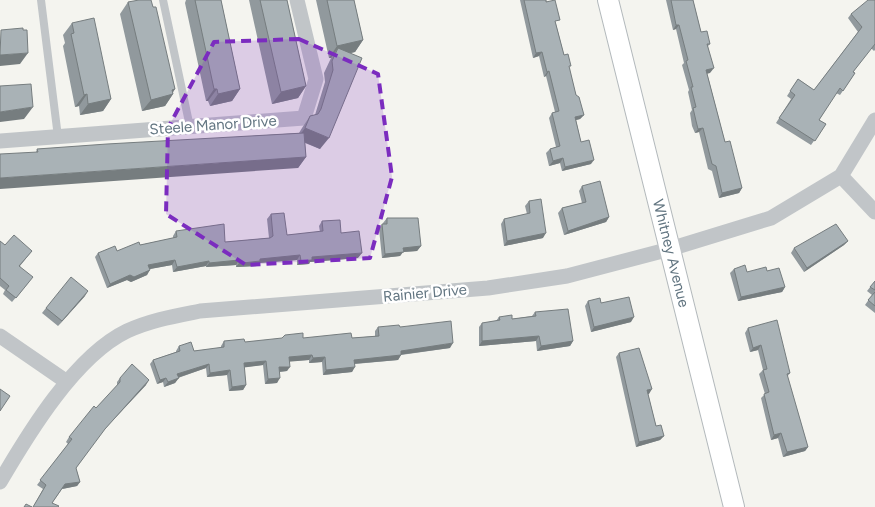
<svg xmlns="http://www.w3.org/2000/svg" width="875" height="507" viewBox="0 0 875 507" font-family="Figtree,sans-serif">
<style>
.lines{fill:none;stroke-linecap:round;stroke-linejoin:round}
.secondary-casing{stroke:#b3b9bc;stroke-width:22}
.lane{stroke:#c1c5c8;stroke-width:8}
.street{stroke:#c1c5c8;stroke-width:15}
.secondary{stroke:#fff;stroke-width:20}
.wall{fill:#91999d}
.shaded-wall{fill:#767d7f}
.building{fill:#a9b2b6;stroke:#767d7f}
.marked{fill:#7b2cbf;fill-opacity:0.2;stroke:#7b2cbf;stroke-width:4;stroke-dasharray:10 6;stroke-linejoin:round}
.labels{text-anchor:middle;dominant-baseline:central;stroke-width:5;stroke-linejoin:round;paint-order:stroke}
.street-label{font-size:15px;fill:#627581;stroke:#fff}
</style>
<rect width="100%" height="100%" fill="#f4f4ef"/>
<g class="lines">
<defs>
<g id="secondary">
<path id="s1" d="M608,0L734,507"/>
</g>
</defs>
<!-- secondary casing -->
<use href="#secondary" class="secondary-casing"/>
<!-- lane -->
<path class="lane" d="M41,0L58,137
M163,0L190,127"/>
<!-- street -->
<path class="street" d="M0,141L304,118L316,79L297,0
M841,176L875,212
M0,336L67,382
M0,482C28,434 75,356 127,331C151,320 175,316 200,311L488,288L567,276L670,249L771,218L841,176L875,120"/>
<!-- secondary -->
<use href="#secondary" class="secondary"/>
</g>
<!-- wall -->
<path class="wall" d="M186,0H221L240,89L232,101L210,106L208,101H206L185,3Z
M249,0H287L306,86L298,98L272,104Z
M316,0H354L363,40L355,52L350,53L320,149L305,143L306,157L298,168L36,152L37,149L299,133L302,128L310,116L315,115L325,82L324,73L331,58H329Z
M520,0H546L556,24L564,55L569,68L576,95L584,115L580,119L576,120L581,142L591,164L562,171L560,163L549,166L546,153L550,149L556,147L549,118L552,113L555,112L546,76L544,77L539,56L533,58Z
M666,0H693L701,32L710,44L708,46L710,73H707L725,142L742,188L739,193L719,198L712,171L708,169L699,132L695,133L692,126L690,113L692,110L688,92L689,90L682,65L684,63L676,29L673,30Z
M875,0V50L874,51L871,48L853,72L855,73L840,95L836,93L819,120L826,124L811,145L776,123L791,99L787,96L798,79L814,90L858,32L848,18L851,14Z
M128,2L153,7L175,89L173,92V94L165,106L142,111L120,14Z
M72,23L111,99L103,111L80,115L79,106L75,107L63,46L65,43L63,35Z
M582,186L609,217L606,222L564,235L558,213L562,208L582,203L579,191Z
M529,201L543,238L504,246L501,224L504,219L527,214L525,206Z
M271,214L287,235L320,232L319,226L322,221L341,233L358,258L310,262L309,264L297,265V260L259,263L257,266L239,267H236V265L206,267V266L173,272L172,265L149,269L147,275L131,282L127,280L107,288L95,257L98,253L117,251L140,245L173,238V236L176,231L225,242L269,238L267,219Z
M387,218L421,246L417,251L403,252L400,256L382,258L379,229L382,224H383V223Z
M0,241L5,245L32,251L20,266L29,282L12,302L3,294L5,290L0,286Z
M848,241L844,245L804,272L791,253L794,248Z
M734,269L747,272L767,271L785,287L782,292L738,301L730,273Z
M875,281V313L865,305L872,295L867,291Z
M85,296L58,326L42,313L46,308Z
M588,301L601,303L631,322L591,332L585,306Z
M535,312L573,341L570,346L537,351L536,341L479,346V327L482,323L496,321L499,317L512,319L532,316Z
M378,327H400L450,348L401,355L398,360L355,364L352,372L323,375L322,362L309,363V360L290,361L287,371L280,372L277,383L265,384L263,365L244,367L246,385L243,390L229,391L227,375L207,377L206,368L178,378L175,383L164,387L163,382L157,384L150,364L153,360L176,352V351L179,346L194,351L221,348V346L224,341L245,342L303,338H352L375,336V331Z
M748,328L790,373L787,377L808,447L805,451L783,457L778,438L771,440L761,398L765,394L759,374L763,370L758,350L750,352L745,333Z
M619,353L649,394H648L656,426L664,436L660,440L636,447L616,357Z
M120,378L146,385L101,433L76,468L80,482L77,486L62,489L52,503L58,507H33L43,489L37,485L68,444L66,442L69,437L117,386V382Z"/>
<!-- shaded-wall -->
<path class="shaded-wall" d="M676,25H679L676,29L673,30Z
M363,40L355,52L334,57L338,48L331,58H329L337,46Z
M542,52L539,56L533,58L536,53Z
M28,53L20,64L0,66V55Z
M714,68L710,73L703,75L706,70Z
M549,71L546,76L544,77L547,72Z
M306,86L298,98L272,104L281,92Z
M175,89L171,95L173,94L165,106L142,111L151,100Z
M214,89H217L208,101H206Z
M240,89L232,101L210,106L218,94Z
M87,94L79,106L75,107L84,95Z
M111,99L103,111L80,115L88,104Z
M33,107L24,119L0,122V112Z
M584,115L580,119L572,121L575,117Z
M305,128L329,138L320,149L297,139Z
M703,128L699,132L695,133L698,129Z
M306,157L298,168L0,189V178Z
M563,158L560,163L549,166L553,161Z
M594,160L591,164L562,171L565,167Z
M742,188L739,193L719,198L722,193Z
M609,217L606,222L564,235L568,231Z
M546,233L543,238L504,246L507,241Z
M848,241L844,245L804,272L807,268Z
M421,246L417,251L403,252L400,256L382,258L385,254L403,248Z
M362,253L358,258L310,262L309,264L297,265L301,261L312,257Z
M300,255L297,260L259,263L257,266L236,267L239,263L260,259Z
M175,260L172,265L145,270L148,265Z
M239,260L236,265L206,267L209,263Z
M209,261L206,266L173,272L177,267Z
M150,270L147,275L131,282L127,280L107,288L110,284L130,275Z
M785,287L782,292L738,301L741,297Z
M88,291L85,296L58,326L62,321Z
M634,317L631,322L591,332L594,327Z
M539,336L536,341L479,346L482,341Z
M573,341L570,346L537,351L541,346Z
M453,343L450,348L398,355L401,351Z
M761,345L758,350L750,352L753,348Z
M312,355L309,360L286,362L289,357Z
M401,355L398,360L351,364L354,360Z
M325,357L322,362L309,363L313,358Z
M266,361L263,365L240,368L244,363Z
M209,364L206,368L174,379L177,374Z
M279,367H290L287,371L276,372Z
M355,367L352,372L323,375L326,370Z
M230,370L227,375L207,377L210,373Z
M166,378L163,382L157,384L160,380Z
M179,378L175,383L164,387L168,382Z
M280,378L277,383L265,384L268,379Z
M149,380L146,385L101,433L105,429Z
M246,385L243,390L229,391L232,387Z
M652,389L649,394L644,395L647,390Z
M781,433L778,438L771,440L774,435Z
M664,436L660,440L636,447L639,442Z
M808,447L805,451L783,457L787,452Z
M80,482L77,486L62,489L65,484Z"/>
<!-- building -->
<path class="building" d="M139,0H151L153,7H156L175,89L172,90L173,94L151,100L128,2Z
M195,0H221L240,89L218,94L217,89H214Z
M260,0H287L306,86L281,92Z
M327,0H354L363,40L337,46Z
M524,0H546V2L555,0L560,20L555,21L564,55L568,54L571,66H569L576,95L579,97L584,115L575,117L581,142L589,140L594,160L565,167L563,158L553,161L550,149L560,146L552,113L559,111L549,71L547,72L542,52L536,53Z
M671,0H693L701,32L707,31L710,44H707L714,68L706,70L725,142L730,141L742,188L722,193L716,166L712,164L703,128L698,129L696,121L693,108L696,107L691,87H693L686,61L688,60L679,25H676Z
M868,0H875V44L853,72L855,73L843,91L840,88L819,120L826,124L815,141L779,118L795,95L790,91L798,79L814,90L862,27L851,14Z
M94,18L111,99L88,104L87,94L84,95L71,34L74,33L72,23Z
M23,28V30H27L28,53L0,55L1,30Z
M338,48L362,58L329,138L305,128L310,116L318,114L321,109L333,70L332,61Z
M31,84L33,107L0,112V86Z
M304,133L306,157L0,178V154L38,152L37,149L107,144Z
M600,181L609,217L568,231L562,208L586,202L582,186Z
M541,199L546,233L507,241L504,219L530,213L529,201Z
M284,213L287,235L323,231L322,221L340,220L341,233L359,231L362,253L312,257V260L301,261L300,255L260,259V261L243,263H239V260L209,263V261L177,267L175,260L148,265L150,270L134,277L130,275L110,284L98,253L115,246L117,251L139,242L140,245L177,237L176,231L224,224L225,242L270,238L273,236L271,214Z
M387,218H418L421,246L403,248L404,252L385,254L382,224H387Z
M836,224L848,241L807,268L794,248Z
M14,235L32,251L19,266L33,277L16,298L6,290L9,286L0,278V241L5,245Z
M745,265L747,272L766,267L767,271L779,268L785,287L741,297L734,269Z
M71,277L88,291L62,321L46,308Z
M875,281V290L870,287Z
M875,292V306L868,300Z
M629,297L634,317L594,327L588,301L600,298L601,303Z
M568,309L573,341L541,346L539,336L482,341V323L500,320L499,317L512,315V319L536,316L535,312Z
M777,320L790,373L787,374L808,447L787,452L781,433L774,435L764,394L769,392L763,370L767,369L761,345L753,348L748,328Z
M451,321L453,343L401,351V355L354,360L355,367L326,370L325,357L313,358L312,355L289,357L290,367H279L280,378L268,379L266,361L244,363L246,385L232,387L230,370L210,373L209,364L177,374L179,378L168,382L166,378L160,380L153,360L180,351L179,346L191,342L194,351L224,347V341L244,339L245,342L282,338L285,335L303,333V338L351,333L352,338L379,336L378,327L399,325L400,327Z
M639,348L652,389L647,390L656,426L661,425L664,436L639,442L619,353Z
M132,364L149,380L105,429L76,468L80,482L65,484L52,503L59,506L58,507H33L46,485L40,480L72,439L69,437L94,406L96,408L120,382V378Z
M0,389L10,396L0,411Z
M26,504L32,507H24Z"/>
<!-- marked area -->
<path class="marked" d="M299,39L378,74L392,177L370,258L246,265L166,214L168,128L214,42Z"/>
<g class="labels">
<!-- street labels -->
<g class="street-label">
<text transform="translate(213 125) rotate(-4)">Steele Manor Drive</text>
<text stroke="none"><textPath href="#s1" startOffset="261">Whitney Avenue</textPath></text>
<text transform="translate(425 293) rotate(-5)">Rainier Drive</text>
</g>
</g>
</svg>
